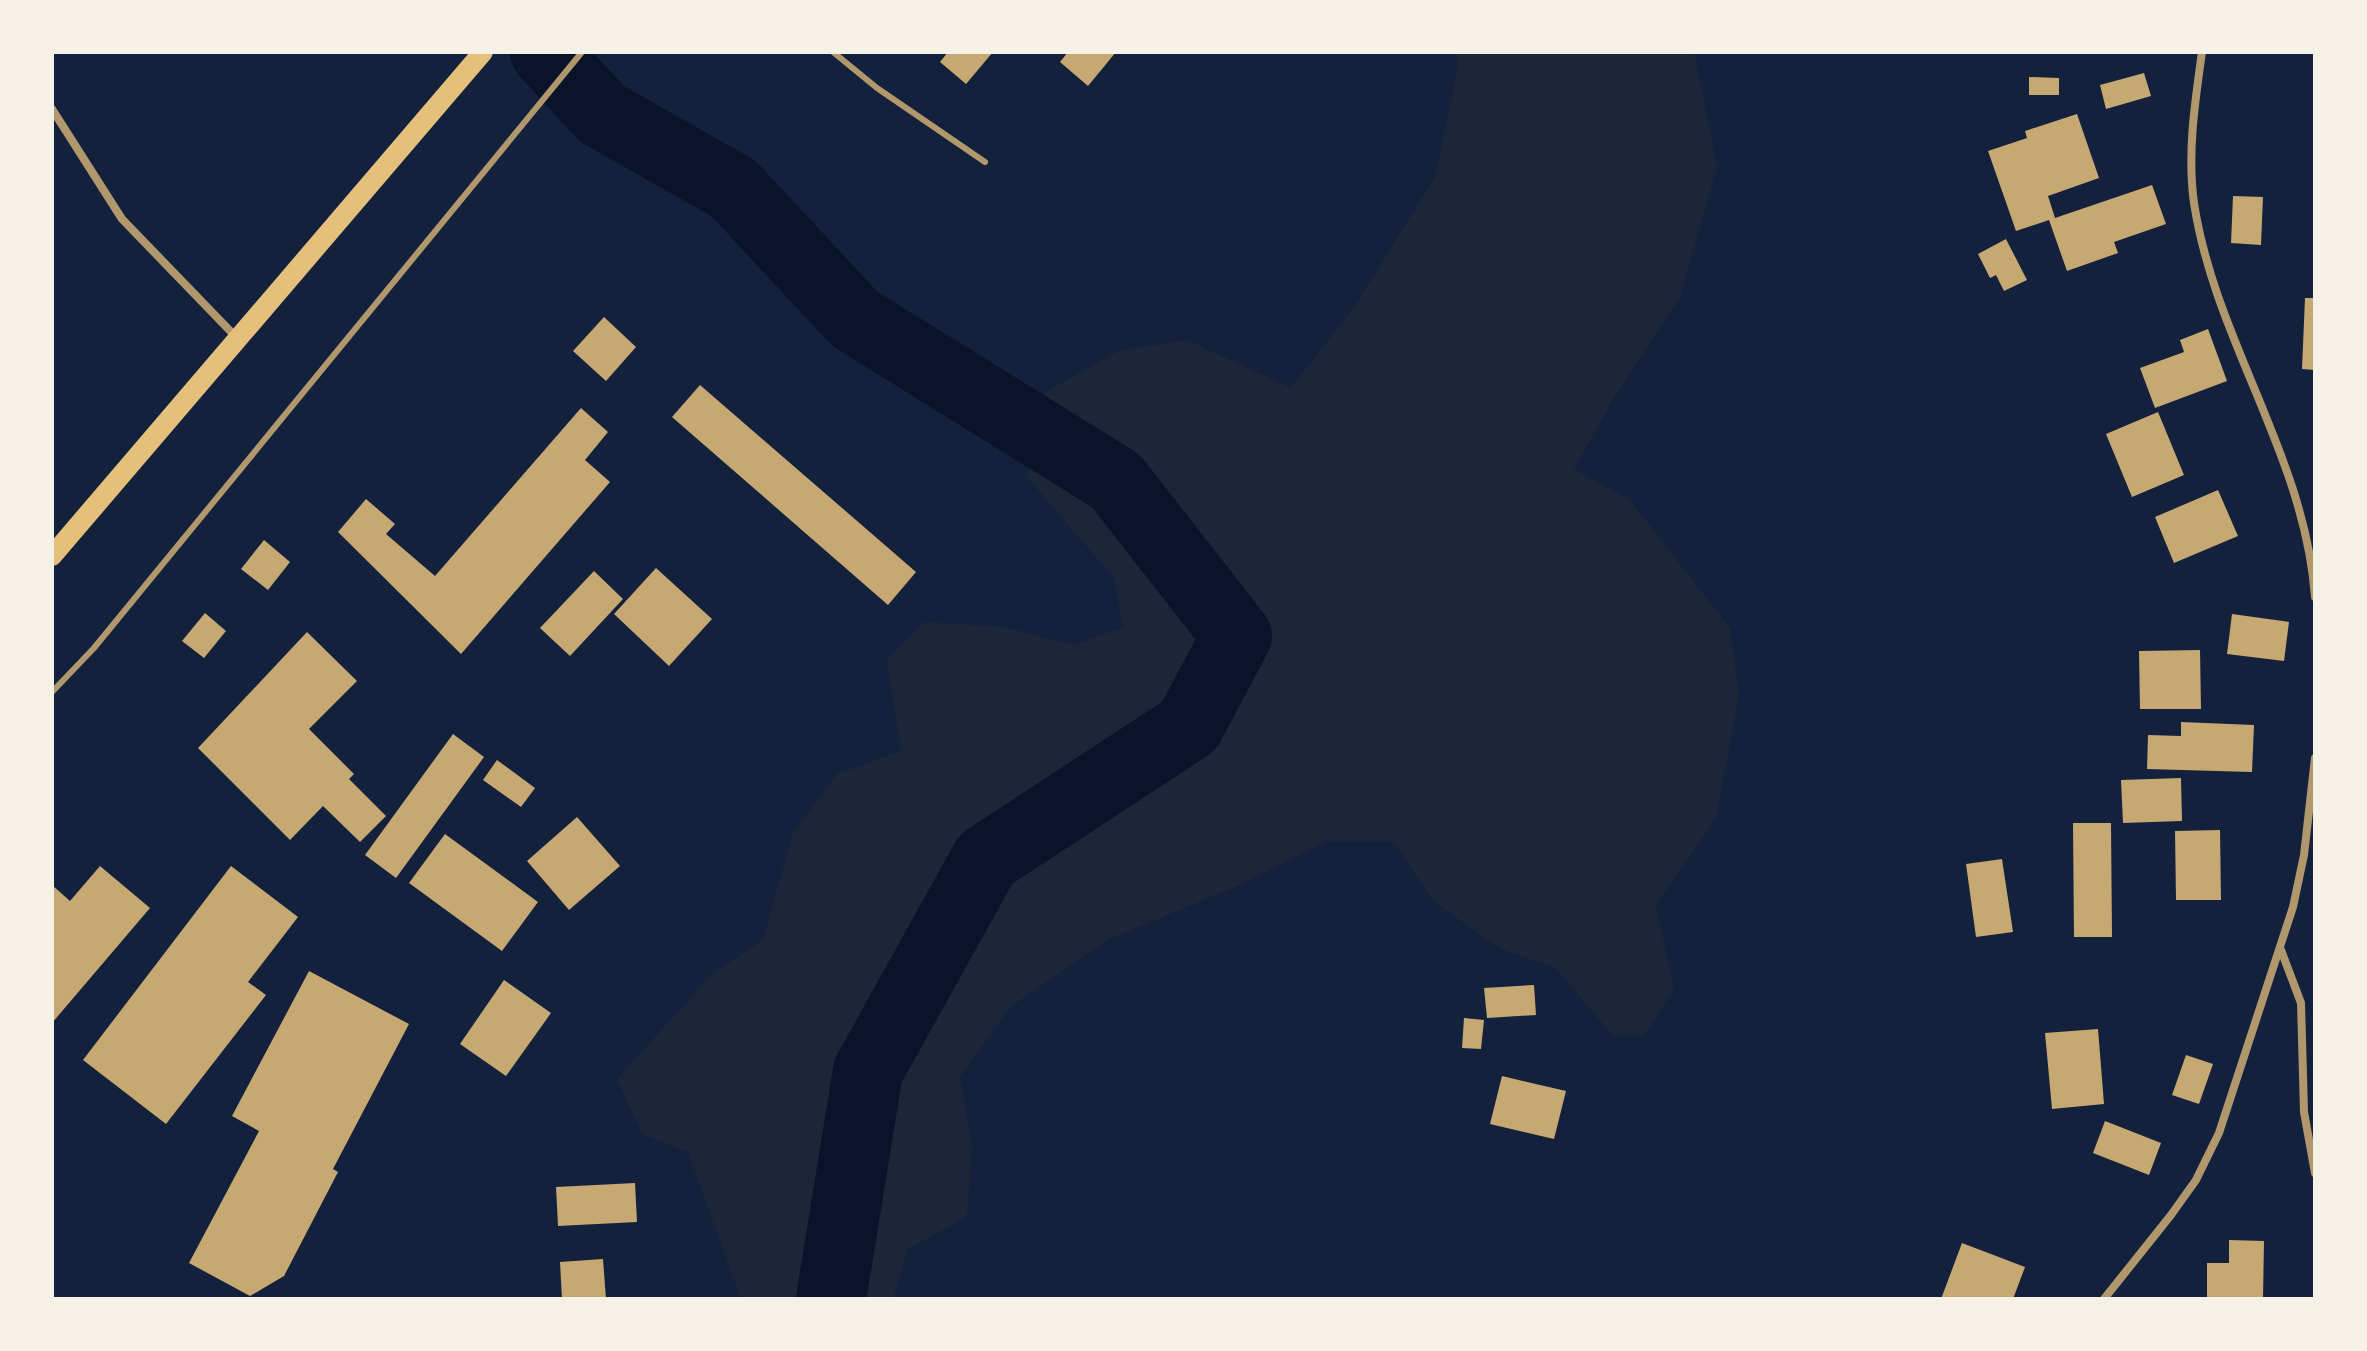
<svg xmlns="http://www.w3.org/2000/svg" width="2367" height="1351" viewBox="0 0 2367 1351" font-family="'PT Sans Narrow',sans-serif">
<style>
.green{fill:#1d2539}
.lines{fill:none;stroke-linecap:round;stroke-linejoin:round}
.river{stroke:#0b132b;stroke-width:70}
.building{fill:#c6a872}
.service{stroke:#b1986c;stroke-width:6}
.minor{stroke:#b1986c;stroke-width:8}
.primary{stroke:#e5c07b;stroke-width:20}
</style>
<rect width="100%" height="100%" fill="#14213d"/>
<!-- green -->
<path class="green" d="M1456,52H1694L1717,167L1680,297L1615,396L1574,469L1630,500L1730,628L1739,696L1716,818L1656,905L1674,989L1645,1035L1613,1036L1556,968L1499,948L1433,901L1394,841H1327L1240,885L1109,939L1010,1007L960,1077L972,1146L967,1217L908,1249L893,1299H741L688,1152L642,1134L617,1079L714,972L763,940L793,833L837,774L901,751L887,660L924,622L1004,627L1074,645L1123,627L1114,578L1027,477L1044,393L1118,351L1187,340L1291,388L1355,306L1435,177L1458,67Z"/>
<g class="lines">
<!-- river -->
<path class="river" d="M545,52L602,114L733,188L855,319L1116,481L1237,636L1189,726L986,859L868,1071L831,1299"/>
</g>
<!-- building -->
<path class="building" d="M948,52H993L966,84L940,62Z
M1068,52H1116L1088,86L1060,62Z
M2144,73L2151,96L2106,109L2100,85Z
M2029,77L2059,78V95H2029Z
M2077,114L2099,178L2048,196L2055,218L2152,185L2166,224L2114,242L2118,253L2067,271L2049,220L2016,231L1988,151L2027,138L2025,131Z
M2233,196L2263,197L2261,245L2231,243Z
M2006,239L2027,280L2004,291L1996,275L1990,278L1978,254Z
M2305,298H2315V370L2302,369Z
M604,317L636,347L606,381L573,351Z
M2208,329L2227,381L2155,408L2140,368L2184,352L2180,340Z
M700,385L916,572L888,605L672,417Z
M581,408L608,432L585,460L610,482L461,654L338,532L366,499L395,524L386,534L435,576Z
M2158,412L2184,475L2132,497L2106,434Z
M2218,490L2238,536L2174,563L2155,517Z
M264,540L290,562L268,590L241,569Z
M656,568L712,619L669,666L614,614Z
M594,571L623,599L570,656L540,628Z
M205,613L226,631L204,658L182,641Z
M2232,614L2289,622L2284,661L2227,654Z
M307,632L357,681L309,729L354,774L349,779L386,816L360,842L323,806L290,840L198,748Z
M2200,650L2201,709H2140L2139,651Z
M2181,722L2254,725L2252,772L2147,769L2148,735L2181,736Z
M453,734L484,757L396,878L365,855Z
M497,760L535,788L521,807L483,780Z
M2181,778L2182,821L2123,823L2121,780Z
M577,817L620,866L569,910L527,861Z
M2073,823H2111L2112,937H2074Z
M2220,830L2221,900H2176L2175,831Z
M445,834L538,902L502,951L409,883Z
M2002,859L2013,932L1976,937L1966,864Z
M100,866L150,908L52,1023V885L70,901Z
M231,866L298,917L248,982L266,995L166,1124L83,1060Z
M309,971L409,1024L333,1169L338,1172L284,1276L250,1296L189,1263L259,1131L232,1116Z
M504,980L551,1013L506,1076L460,1044Z
M1534,985L1536,1015L1487,1018L1484,988Z
M1464,1018L1484,1020L1481,1049L1462,1048Z
M2098,1029L2104,1104L2052,1109L2045,1033Z
M2186,1055L2213,1064L2199,1104L2172,1095Z
M1502,1076L1566,1091L1554,1139L1490,1124Z
M2105,1121L2161,1143L2149,1175L2093,1153Z
M635,1183L637,1222L558,1226L556,1187Z
M2229,1240L2264,1241L2263,1299H2207V1263H2229Z
M1962,1243L2025,1267L2013,1299H1941Z
M603,1259L606,1299H562L560,1262Z"/>
<g class="lines">
<!-- service -->
<path class="service" d="M833,52L877,88L985,162
M52,692L94,648L582,52"/>
<!-- minor -->
<path class="minor" d="M2202,52C2195,102 2187,153 2194,203C2215,341 2305,456 2315,597
M52,109L122,219L237,338
M2281,950L2301,1003L2304,1112L2315,1173
M2104,1299L2171,1215L2196,1180L2219,1133L2293,907L2304,855L2315,758"/>
<!-- primary -->
<path class="primary" d="M52,556L483,52"/>
</g>
<!-- border -->
<rect width="2367" height="1351" fill="none" stroke="#f6f1e7" stroke-width="108"/>
</svg>
